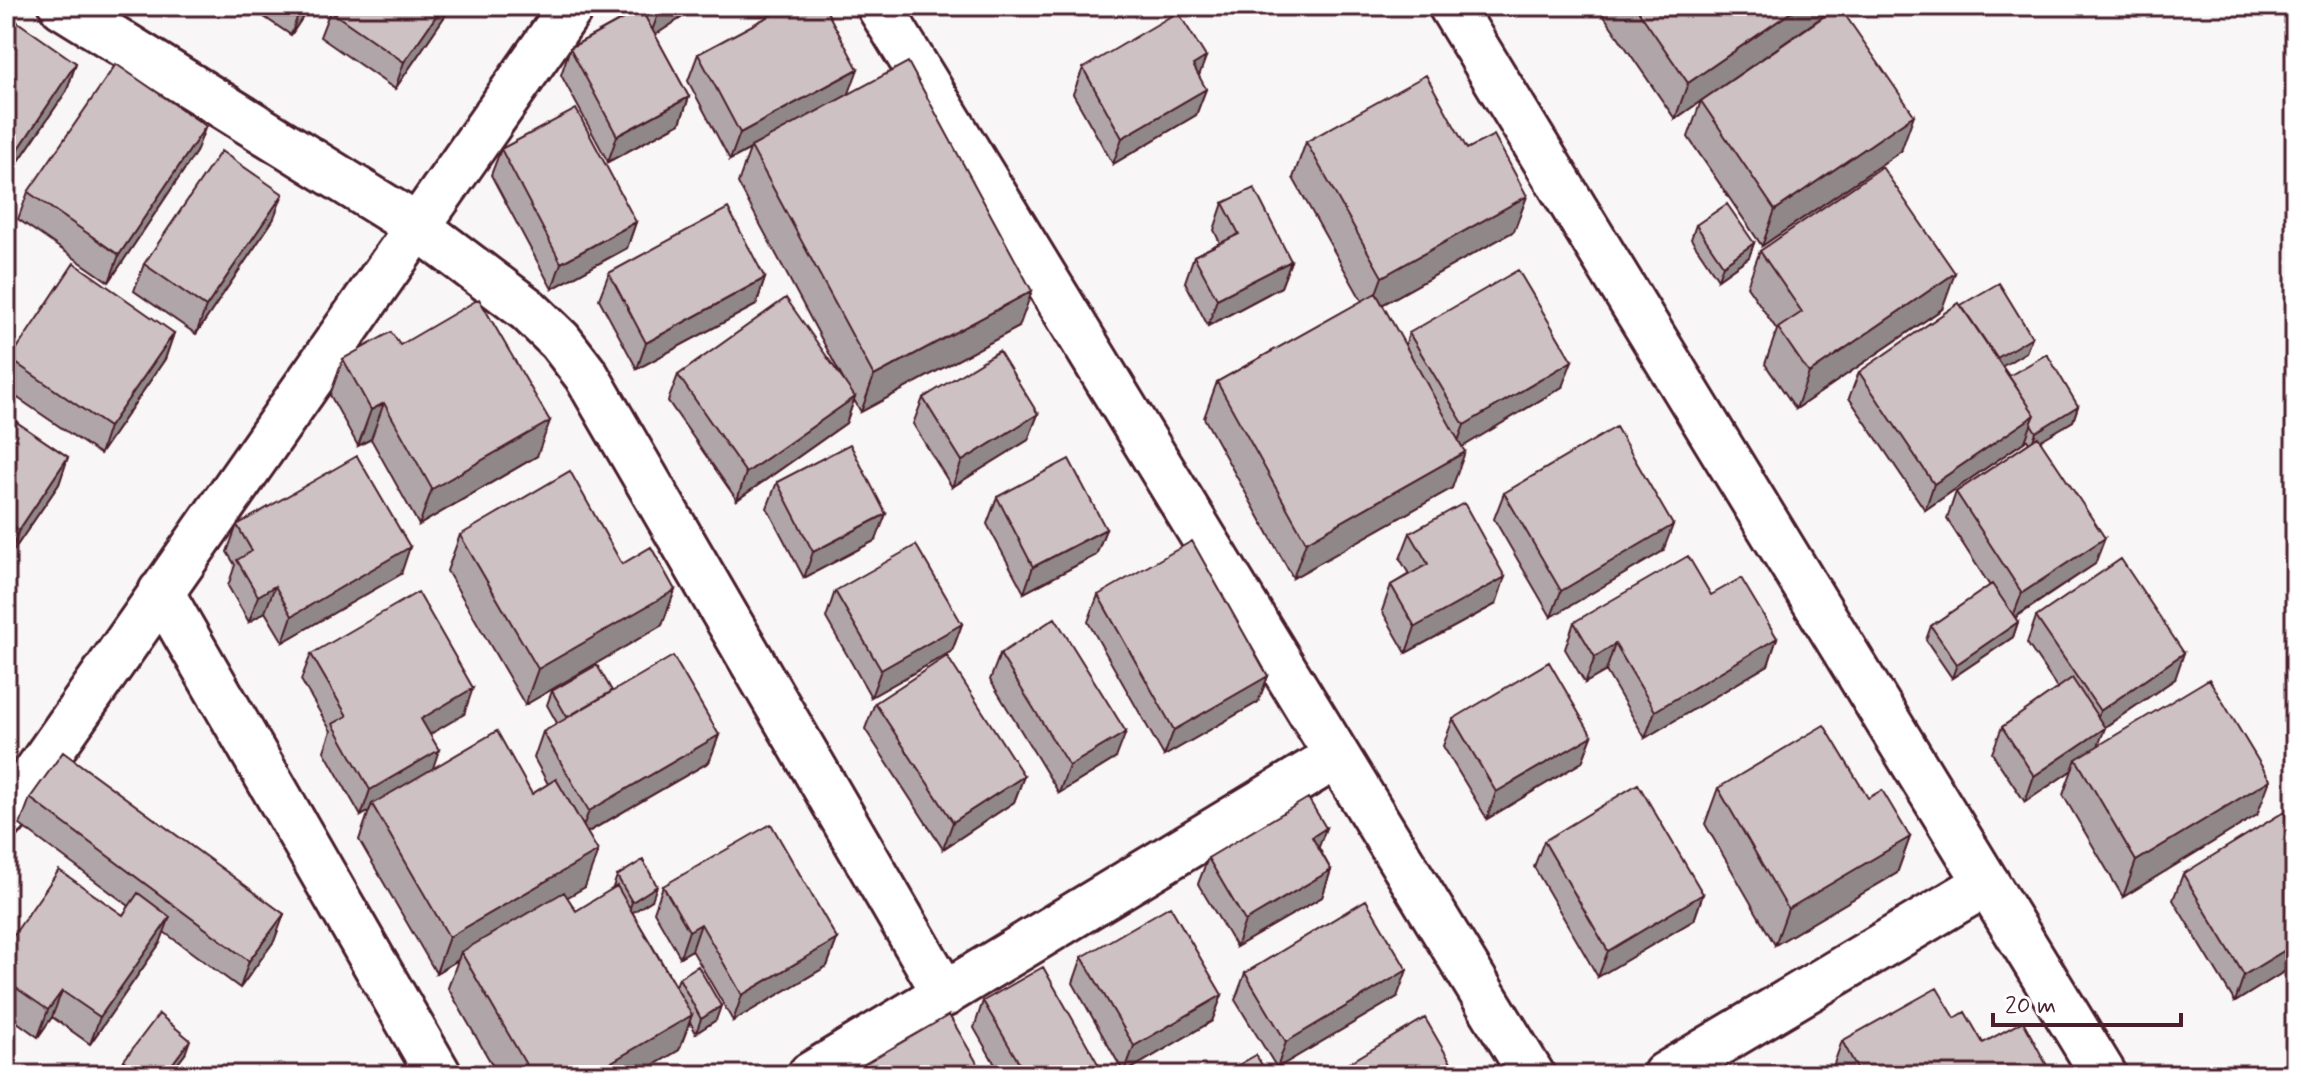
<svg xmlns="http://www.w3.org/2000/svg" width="2301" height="1081" viewBox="0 0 2301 1081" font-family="Mynerve,sans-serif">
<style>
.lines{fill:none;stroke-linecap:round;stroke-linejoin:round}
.street-casing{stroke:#4a1f2b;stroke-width:50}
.street{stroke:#fff;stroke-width:44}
.wall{fill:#b0a6a9;stroke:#4a1f2b;stroke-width:2}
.shaded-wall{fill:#908789;stroke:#4a1f2b;stroke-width:2}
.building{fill:#cdc1c4;stroke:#4a1f2b;stroke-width:2}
</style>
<rect width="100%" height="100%" fill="#f8f6f7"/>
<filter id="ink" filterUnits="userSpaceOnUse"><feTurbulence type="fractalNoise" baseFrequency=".0125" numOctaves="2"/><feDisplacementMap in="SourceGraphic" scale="16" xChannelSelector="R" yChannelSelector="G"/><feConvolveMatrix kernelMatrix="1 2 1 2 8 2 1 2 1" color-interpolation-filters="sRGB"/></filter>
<g filter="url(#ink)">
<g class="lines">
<defs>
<path id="street" d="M62,6L418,227L528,310L560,341L586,375L945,994
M879,6L1532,1075
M1451,6L2104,1075
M161,592L439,1075
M6,815L572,6
M810,1075L1337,756
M1665,1075L1987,883"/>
</defs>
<!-- street casing -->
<use href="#street" class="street-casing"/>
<!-- street -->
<use href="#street" class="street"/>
</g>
<!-- wall -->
<path class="wall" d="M248,6H310L291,35Z
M333,6H451L449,10L395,89L320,37L330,11Z
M628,6H699L655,35L689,97L680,123L608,162L561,75L570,48L633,13Z
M1597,6H1826L1822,17L1675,119Z
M6,20L76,63L67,90L6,180Z
M698,54L849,94L1019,327L861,412L854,400L846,423L737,500L668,401L678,375L844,381L738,183L750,149L730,160L688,81Z
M1083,68L1206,89L1196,115L1113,164L1073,94Z
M1701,101L1901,151L1762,246L1688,137Z
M1306,142L1467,149L1527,196L1514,231L1382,305L1405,346L1409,333L1562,387L1462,447L1452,488L1293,578L1204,418L1217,382L1362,301L1293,178Z
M501,149L636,222L627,248L552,289L491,175Z
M196,152L109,282L18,219L28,192Z
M1223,203L1291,261L1281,287L1208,326L1185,282L1194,256L1220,243L1214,230Z
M273,220L196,334L134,291L144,264Z
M1696,225L1754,243L1749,257L1718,279L1691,239Z
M1760,251L1942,309L1796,409L1765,364L1777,330L1747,286Z
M609,273L765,278L756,305L637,369L599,299Z
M174,333L165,359L100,454L6,390V369L10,359Z
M2032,337L2026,352L2002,366L2009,376L2078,406L2073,421L2040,440L2095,564L2015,618L2018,622L2013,637L1952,678L1926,640L1931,626L1990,586L1947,519L1956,492L2029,443L2026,438L2025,441L1925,510L1849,398L1859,372Z
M400,345L537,456L419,525L371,439L358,446L330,395L343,359Z
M923,398L1038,414L1028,440L952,487L913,424Z
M6,415L68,457L59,484L9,557L6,554Z
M777,482L876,540L804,578L767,508Z
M1504,493L1663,551L1551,617L1494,519Z
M997,497L1106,529L1096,555L1024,593L987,524Z
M237,525L401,574L283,642L265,612L249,622L228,586L235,565L227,552Z
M1410,533L1496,604L1406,653L1382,611L1391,585L1409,574L1400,559Z
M460,535L675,590L662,625L525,705L447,571Z
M835,591L962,624L952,651L871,697L826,618Z
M1098,595L1268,676L1258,702L1164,756L1088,622Z
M1711,595L1777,638L1768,665L1645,738L1606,671L1585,683L1565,649L1574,622Z
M2036,617L2175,679L2105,727L2098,745L2257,815L2123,897L2063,795L2072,770L2025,802L1992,753L2002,727L2058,689L2027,643Z
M311,654L464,714L430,734L433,768L532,794L548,784L534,758L543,732L557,723L547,705L552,691H612L719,735L709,762L587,833L585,887L567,897L576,911L612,890L617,876L652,900L632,912L676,986L679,978L716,1020L696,1033L690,1022L679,1050L637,1075H498L448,988L458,960L436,973L359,840L369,811L361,816L324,751L331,731L301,680Z
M1000,654L1116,758L1059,793L990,680Z
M875,703L1024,776L1014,802L943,849L865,729Z
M1453,719L1592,736L1582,762L1487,819L1443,746Z
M1718,788L1868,798L1910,837L1897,873L1775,945L1705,824Z
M30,798L284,914L274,941L240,988L164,932L160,943L90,1044L52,1017L38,1037L6,1014V946L123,915L129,906L20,825Z
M1544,841L1703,894L1694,920L1598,977L1534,867Z
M1319,848L1331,870L1322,897L1236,947L1198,884L1208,858Z
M2183,874L2295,965L2235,1002L2173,900Z
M663,886L837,939L827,966L733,1021L692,950L680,957L654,912Z
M1082,957L1222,995L1212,1021L1124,1073L1073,983Z
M1245,973L1397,997L1277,1068L1235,1000Z
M983,1001L1099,1075H1001L974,1028Z
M1955,1018L1983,1043L2052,1075H1830L1842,1041Z
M185,1054L169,1075L119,1074L124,1060Z
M861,1066L984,1075H858Z"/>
<!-- shaded-wall -->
<path class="shaded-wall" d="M302,6H310L291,35L300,9Z
M443,6H451L449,10L395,89L404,62Z
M668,6H699L649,39L659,12Z
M1800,6H1826L1822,17L1675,119L1688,83Z
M1206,57L1196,84L1193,65Z
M76,63L67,90L6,180L14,156Z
M858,69L848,96L730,160L740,133Z
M1206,89L1196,115L1113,164L1122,138Z
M689,97L680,123L608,162L617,136Z
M1914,115L1901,151L1762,246L1775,210Z
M206,126L196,152L109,282L119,255Z
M283,194L273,220L196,334L206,307Z
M1527,196L1514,231L1369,312L1382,277Z
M636,222L627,248L552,289L561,263Z
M1754,243L1749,257L1718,279L1723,265Z
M1291,261L1281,287L1208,326L1217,299Z
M1955,273L1942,309L1796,409L1809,373Z
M765,278L756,305L637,369L646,343Z
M1032,291L1019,327L861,412L874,376Z
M174,333L165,359L100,454L109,427Z
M2032,337L2026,352L1988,375L1993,360Z
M1572,361L1562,387L1454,452L1464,425Z
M855,397L846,423L737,500L746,473Z
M384,403L371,439L358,446L371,410Z
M2078,406L2073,421L2031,446L2036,432Z
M1038,414L1028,440L952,487L962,461Z
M2035,415L2025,441L1925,510L1934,484Z
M550,421L537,456L419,525L432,489Z
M1465,452L1452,488L1293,578L1306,542Z
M68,457L59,484L9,557L19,530Z
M886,514L876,540L804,578L813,552Z
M1673,525L1663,551L1551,617L1561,591Z
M1106,529L1096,555L1024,593L1033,567Z
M2105,538L2095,564L2012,619L2022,593Z
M410,547L401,574L283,642L292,616Z
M1505,577L1496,604L1406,653L1415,627Z
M275,586L265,612L249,622L258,596Z
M675,590L662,625L525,705L538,669Z
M2018,622L2013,637L1952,678L1957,664Z
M962,624L952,651L871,697L881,670Z
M1777,638L1768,665L1645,738L1655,711Z
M1615,644L1606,671L1585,683L1595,657Z
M2184,653L2175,679L2090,737L2100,711Z
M1268,676L1258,702L1164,756L1174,730Z
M473,688L464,714L412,745L421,719Z
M2105,728L2095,754L2076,759L2072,770L2025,802L2034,776Z
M1126,732L1116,758L1059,793L1069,766Z
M719,735L709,762L579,837L589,811Z
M1592,736L1582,762L1487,819L1496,792Z
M439,750L430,777L372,804L369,811L361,816L370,790Z
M1024,776L1014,802L943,849L953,822Z
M2270,780L2257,815L2123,897L2136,861Z
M1326,828L1316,855L1312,837Z
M1910,837L1897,873L1775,945L1788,909Z
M598,851L585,887L464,957L461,952L458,960L436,973L449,937Z
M1331,870L1322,897L1236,947L1245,921Z
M657,886L652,900L627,916L632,902Z
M1703,894L1694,920L1598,977L1608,951Z
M284,914L274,941L240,988L249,961Z
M170,917L160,943L90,1044L100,1017Z
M701,924L692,950L680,957L689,931Z
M837,939L827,966L733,1021L742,995Z
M2295,944V965L2235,1002L2244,975Z
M1407,970L1397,997L1277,1068L1286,1042Z
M62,991L52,1017L38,1037L48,1010Z
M1222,995L1212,1021L1124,1073L1134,1046Z
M721,1006L716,1020L696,1033L701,1019Z
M692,1015L679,1050L637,1075H589Z
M190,1040L185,1054L169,1075H164Z
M1101,1069L1099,1075H1090Z"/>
<!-- building -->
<path class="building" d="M333,6H443L404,62L330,11Z
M655,6H668L659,12Z
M788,6H824L858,69L740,133L698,54Z
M1635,6H1800L1688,83Z
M1839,6L1914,115L1775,210L1701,101Z
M641,9L689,97L617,136L570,48Z
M1178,12L1206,57L1193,65L1206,89L1122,138L1083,68Z
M9,16L76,63L14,156L6,150V20Z
M908,62L1032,291L874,376L751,147Z
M116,64L206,126L119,255L28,192Z
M1426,75L1467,149L1494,135L1527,196L1382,277L1306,142Z
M576,109L636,222L561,263L501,149Z
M221,151L283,194L206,307L144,264Z
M1882,167L1955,273L1809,373L1778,328L1802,312L1760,251Z
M1254,188L1291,261L1217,299L1194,256L1239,234L1223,203Z
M1727,204L1754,243L1723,265L1696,225Z
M728,208L765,278L646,343L609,273Z
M6,212L10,214L6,222Z
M74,263L174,333L109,427L10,359Z
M1518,270L1572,361L1464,425L1409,333Z
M1999,283L2032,337L1997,358L1961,305Z
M1376,293L1465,452L1306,542L1217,382Z
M786,298L855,397L746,473L678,375Z
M479,299L550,421L432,489L384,403L371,410L343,359L391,332L400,345Z
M1959,303L2035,415L1934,484L1859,372Z
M999,351L1038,414L962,461L923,398Z
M2047,354L2078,406L2036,432L2031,424L2035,415L2009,376Z
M6,415L68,457L19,530L6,521Z
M1616,427L1673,525L1561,591L1504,493Z
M2038,437L2105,538L2022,593L1956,492Z
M850,444L886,514L813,552L777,482Z
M357,456L410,547L292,616L275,586L258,596L237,560L252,551L237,525Z
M1069,459L1106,529L1033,567L997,497Z
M570,471L622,564L651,547L675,590L538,669L460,535Z
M1464,503L1505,577L1415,627L1391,585L1428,564L1410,533Z
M1192,541L1268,676L1174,730L1098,595Z
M916,545L962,624L881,670L835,591Z
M1688,556L1711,595L1741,578L1777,638L1655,711L1615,644L1595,657L1574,622Z
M2121,559L2184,653L2100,711L2036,617Z
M1992,584L2018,622L1957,664L1931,626Z
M418,592L473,688L421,719L439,750L370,790L333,724L347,716L311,654Z
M1055,618L1126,732L1069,766L1000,654Z
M673,656L719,735L589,811L543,732Z
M947,656L1024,776L953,822L875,703Z
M1549,662L1592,736L1496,792L1453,719Z
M597,665L612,691L567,717L552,691Z
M2072,678L2105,728L2034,776L2002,727Z
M2209,679L2270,780L2136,861L2076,759Z
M1824,725L1868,798L1882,790L1910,837L1788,909L1718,788Z
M497,731L532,794L556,779L598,851L449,937L372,804Z
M63,752L284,914L249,961L30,798Z
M1638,784L1703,894L1608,951L1544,841Z
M1308,798L1326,828L1312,837L1331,870L1245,921L1208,858Z
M2284,812L2295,830V944L2244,975L2183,874Z
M771,824L837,939L742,995L701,924L689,931L663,886Z
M643,860L657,886L632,902L617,876Z
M59,870L123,915L138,893L170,917L100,1017L62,991L48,1010L6,981V946Z
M617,886L692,1015L589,1075H532L461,952L564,892L576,911Z
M1366,900L1407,970L1286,1042L1245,973Z
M1170,906L1222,995L1134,1046L1082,957Z
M698,966L721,1006L701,1019L679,978Z
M1043,967L1101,1069L1090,1075H1026L983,1001Z
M1937,988L1955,1018L1965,1012L1983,1043L2023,1021L2052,1075H1861L1842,1041Z
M159,1014L190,1040L164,1075H142L124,1060Z
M949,1015L984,1075H866L861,1066Z
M1425,1018L1458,1075H1329Z
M1256,1055L1268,1075H1221Z"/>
</g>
<!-- margin -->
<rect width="2301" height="1081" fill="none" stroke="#fff" stroke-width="32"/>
<rect x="16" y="16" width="2269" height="1049" fill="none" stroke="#4a1f2b" stroke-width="3" filter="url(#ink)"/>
<!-- scale -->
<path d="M1993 1013v12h188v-12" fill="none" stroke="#4a1f2b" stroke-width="4"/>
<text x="2005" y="1013" font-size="24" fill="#4a1f2b" stroke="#ffffff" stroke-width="6" paint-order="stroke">20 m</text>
</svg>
